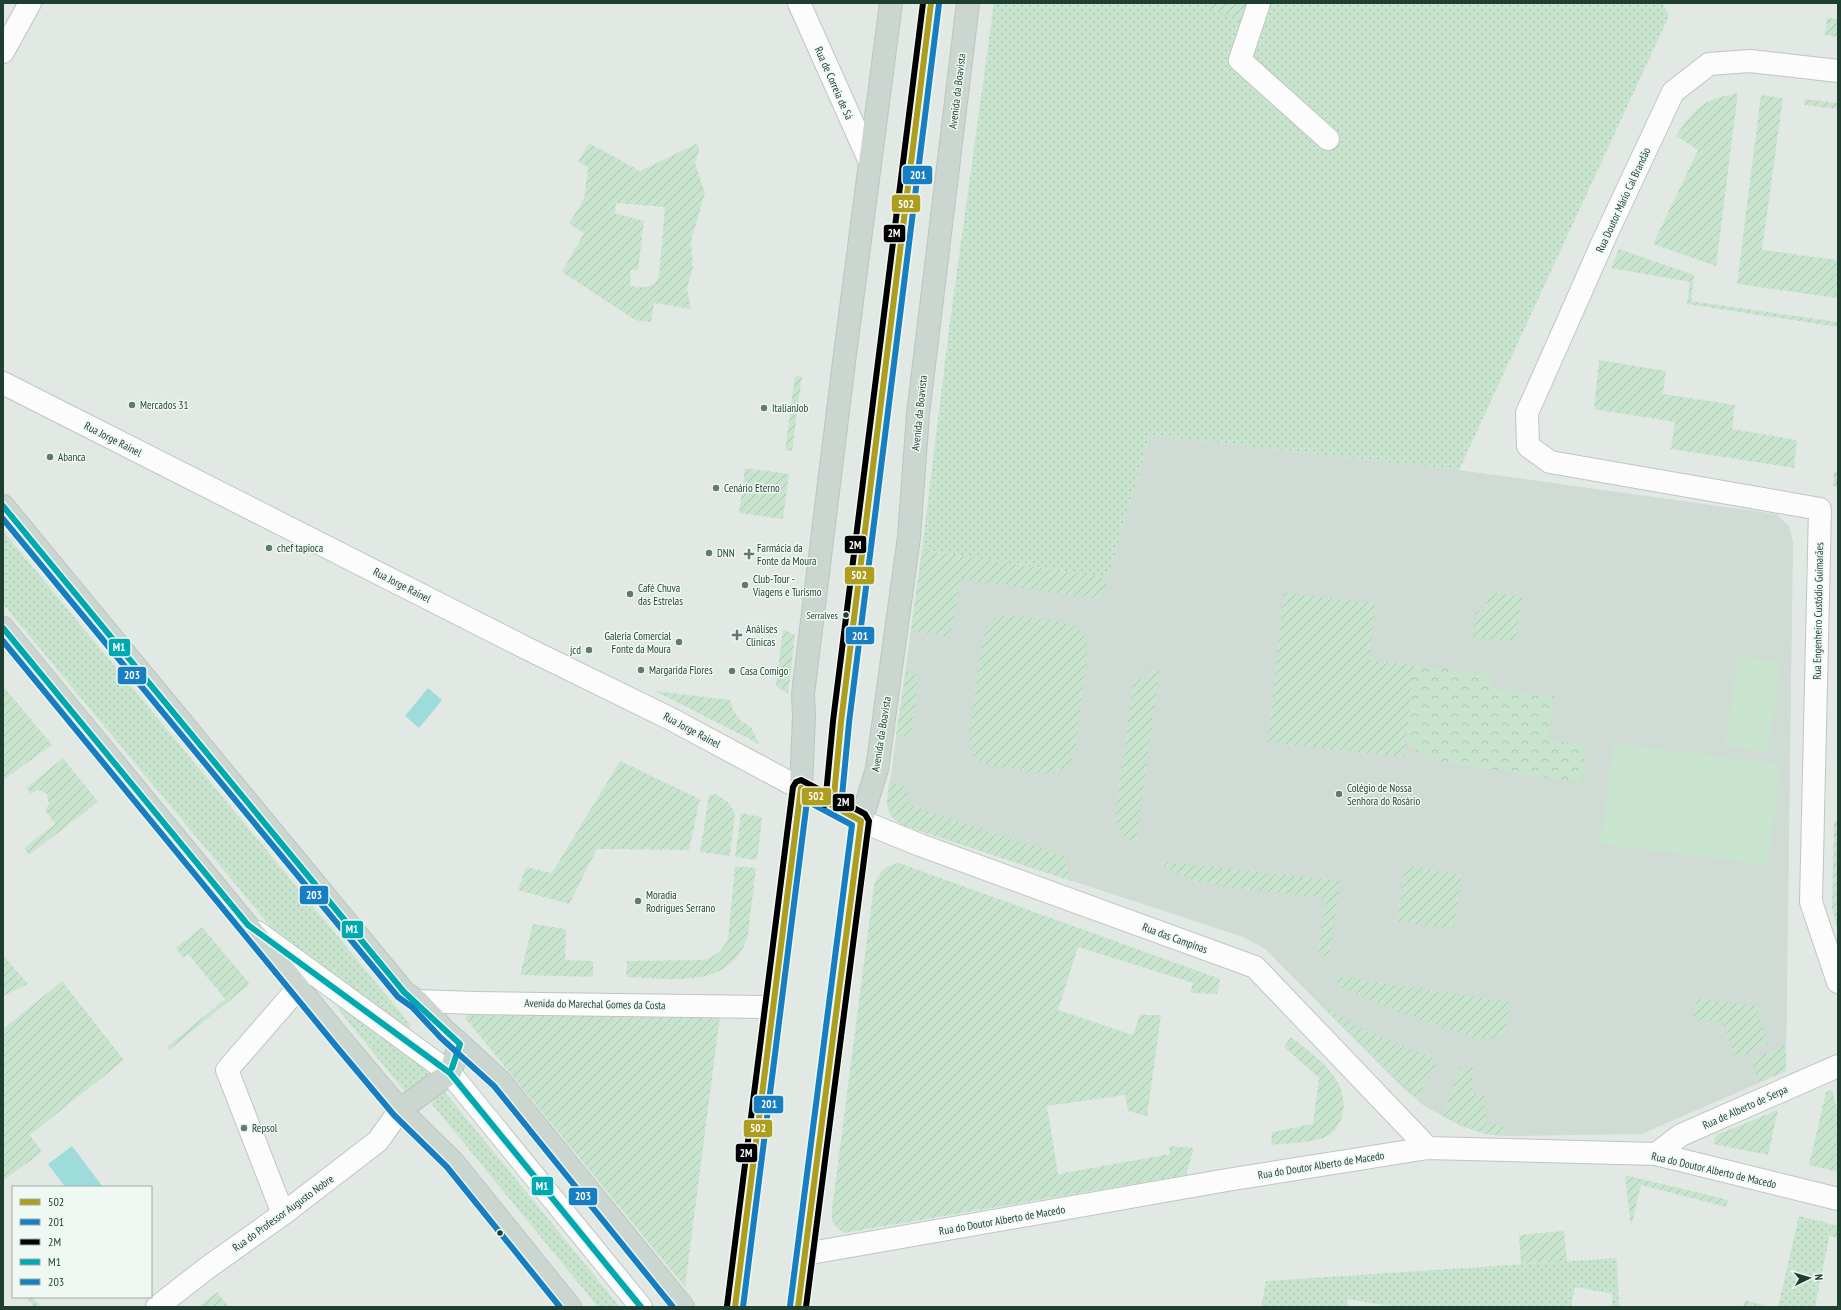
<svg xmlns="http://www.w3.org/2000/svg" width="1841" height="1310" viewBox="0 0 1841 1310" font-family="'PT Sans Narrow',sans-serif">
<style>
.built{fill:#cfdbd4}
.grass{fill:url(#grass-dots)}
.park{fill:url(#park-crowns)}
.garden{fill:url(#garden-furrows);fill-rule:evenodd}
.pitch{fill:#c9e4ce}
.water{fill:#9edcdc}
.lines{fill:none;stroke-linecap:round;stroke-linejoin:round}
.minor-casing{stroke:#bfc6c2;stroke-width:24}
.major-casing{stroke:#bbc5c1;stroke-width:24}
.minor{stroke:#fbfcfb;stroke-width:22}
.major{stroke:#ccd6d1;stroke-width:22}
.bus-1-casing{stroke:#f0f8f3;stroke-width:9}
.bus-2-casing{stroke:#f0f8f3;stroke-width:9}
.bus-3-casing{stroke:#f0f8f3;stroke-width:9}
.bus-4-casing{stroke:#f0f8f3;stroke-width:9}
.bus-5-casing{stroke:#f0f8f3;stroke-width:9}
.bus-1{stroke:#ae9e1f;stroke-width:6}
.bus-2{stroke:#187ec2;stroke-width:6}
.bus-3{stroke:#000;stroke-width:6}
.bus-4{stroke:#00a8b0;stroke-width:6}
.bus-5{stroke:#187ec2;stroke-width:6}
.poi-dot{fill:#637a70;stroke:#f0f8f3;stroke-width:1.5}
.bus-dot{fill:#1e3e31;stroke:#f0f8f3;stroke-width:1.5}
.labels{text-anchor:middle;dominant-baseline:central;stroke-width:3;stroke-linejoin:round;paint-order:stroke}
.bus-label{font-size:10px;fill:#1e3e31;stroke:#f0f8f3;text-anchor:end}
.street-label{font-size:11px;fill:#1e3e31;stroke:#f0f8f3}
.poi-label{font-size:11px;fill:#1e3e31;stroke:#f0f8f3;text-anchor:start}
.line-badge{stroke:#f0f8f3;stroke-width:1.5}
.badge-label{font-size:11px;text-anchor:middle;font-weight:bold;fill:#fff}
</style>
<defs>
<pattern id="grass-dots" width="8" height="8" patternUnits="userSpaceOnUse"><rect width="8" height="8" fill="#c9e4ce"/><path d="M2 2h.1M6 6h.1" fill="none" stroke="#acc5b1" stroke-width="1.8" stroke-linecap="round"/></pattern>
<pattern id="park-crowns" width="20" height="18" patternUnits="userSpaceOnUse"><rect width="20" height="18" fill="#c9e4ce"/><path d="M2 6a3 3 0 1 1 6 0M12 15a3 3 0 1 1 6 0" fill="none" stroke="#acc5b1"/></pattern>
<pattern id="garden-furrows" width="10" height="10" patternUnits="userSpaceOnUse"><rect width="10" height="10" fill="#c9e4ce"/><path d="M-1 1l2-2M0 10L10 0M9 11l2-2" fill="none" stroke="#acc5b1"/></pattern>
</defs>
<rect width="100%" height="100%" fill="#e2e9e5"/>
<!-- built -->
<path class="built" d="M1150,435L1459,470L1776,514L1789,526L1793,542L1786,1071L1642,1134L1504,1136L1486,1134L1461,1126L1423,1105L1401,1086L1264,948L1243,937L902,825L891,816L887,804L922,550L1108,578Z"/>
<!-- grass -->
<path class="grass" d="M994,3H1662L1669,16L1459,470L1150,435L1108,578L922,550L949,329Z
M3,531L410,1024L409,1029L407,1030L275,932L3,604Z
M340,1005L417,1058L429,1074L406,1093L339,1010L338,1007Z
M444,1091L620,1307H598L431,1103Z
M1799,1216L1832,1224L1815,1307H1778Z
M1617,1258L1619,1307H1611L1613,1294L1575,1287L1571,1307H1394L1348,1299L1347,1307H1261L1266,1281Z"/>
<!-- park -->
<path class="park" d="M1414,665L1492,675L1491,688L1554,696L1548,740L1586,745L1582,783L1434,761C1426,757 1414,752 1409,743C1403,729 1412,682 1414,665Z"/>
<!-- garden -->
<path class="garden" d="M1212,3H1254L1245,23L1210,9Z
M1827,18L1838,19V37L1825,35Z
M1738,93L1716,266L1653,244L1698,150L1676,136C1695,107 1704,99 1738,93Z
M1761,95L1783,98L1762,250L1838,260V298L1737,284Z
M1805,99L1838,103V109L1804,105Z
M589,143L640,171L698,143L699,151L695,163L705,193L691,241L693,267L687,289L691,309L654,303L651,322L635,320L562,272L584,233L569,224L584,199L588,167L578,162ZM616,203L665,207L659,276C654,290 642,287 630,286L631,270H638L644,221L615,213Z
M1619,249L1694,275L1691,301L1838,322V327L1687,304L1690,282L1611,268Z
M1599,360L1666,371L1663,394L1735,405L1732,429L1797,440L1794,468L1671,449L1675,422L1594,409Z
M795,376H802L792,451L785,450Z
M745,468L789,474L783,519L739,513Z
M1834,471L1838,472V487L1833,486Z
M922,550L1108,578L1100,599L960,579L950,637L911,630Z
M1488,592L1522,596L1516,642L1473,637L1476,611L1485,612Z
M1284,593L1375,603L1369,660L1414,665L1404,757L1268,742Z
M1000,616H1016L1065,622L1081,630L1087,642V654L1075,752L1067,767L1054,772L1043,774L989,765L977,761L971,749L969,732L984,636L990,625Z
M783,629L795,635L788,694L776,686Z
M1149,669L1159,671L1136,843C1118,835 1118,830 1116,811L1134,678L1148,680Z
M906,670L918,677L911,736L896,734Z
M3,686L52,745L3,780Z
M655,691L730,700L733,710L741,721L751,727L759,744Z
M63,758L98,802L29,855L24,848L55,824L45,810L49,804L47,794C41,790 37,789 31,794L26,788Z
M620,761L700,799L689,850L597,849L569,904L518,890L526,867L552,873Z
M889,783L907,786L908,805L1065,856L1071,881L902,825C884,810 886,805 889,783Z
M716,794L728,802L735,813L730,856L700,852L709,795Z
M741,813L762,817L757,860L735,857Z
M1834,821H1838V932L1832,908Z
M1157,861L1340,881L1329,957L1318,955L1326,898L1224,887L1198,881L1175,872Z
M899,863L1220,979L1217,994L1190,993L1193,983L1078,947L1058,1010L1133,1035L1140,1015H1161L1147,1116L1128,1111L1125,1095L1047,1106L1058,1174L1170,1154L1169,1146L1194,1148L1186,1175L844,1233C834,1226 830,1221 832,1209L874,885C880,871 884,866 899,863Z
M735,866L756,868C754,884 752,901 750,917C749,924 749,932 747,938C730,991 669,978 626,977L627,961L703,960C716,956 722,951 728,939Z
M1406,866L1462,875L1453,929L1397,921Z
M533,924L566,929L565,960L593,961V977L520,975Z
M202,927L250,984L169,1050L167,1047L225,999L188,954L183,958L176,948Z
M3,955L28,984L3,996Z
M1335,976L1510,1002L1505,1033L1492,1039H1478L1406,1015L1341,987Z
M62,981L124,1060L30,1135L42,1152L3,1181V1029Z
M1697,998L1755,1006L1768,1043L1736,1059L1723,1022L1693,1020Z
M1319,1003L1364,1030L1438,1060L1416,1099Z
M469,1011L720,1016L685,1287L465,1018Z
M1291,1037C1315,1056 1352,1080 1342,1116C1340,1123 1335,1132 1328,1136C1315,1143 1287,1143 1271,1145L1272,1132L1313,1124L1319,1078L1284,1047Z
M1786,1045V1071L1760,1082L1750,1061Z
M1473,1067L1472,1094H1484L1487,1125L1503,1124L1504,1136C1481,1134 1462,1126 1442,1116L1461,1068Z
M1832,1090L1838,1114V1172L1809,1165L1826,1092Z
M1778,1110L1768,1155L1713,1144L1716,1135Z
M1625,1175L1728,1200L1726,1207L1641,1185L1631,1227Z
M1832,1224L1838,1226V1238L1830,1236Z
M1564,1231L1567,1261L1521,1264L1519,1235Z
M217,1292L229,1307H198Z
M26,1297H32L41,1307H34Z
M1745,1300L1770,1307H1743Z"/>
<!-- pitch -->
<path class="pitch" d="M1738,656L1781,662L1768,752L1725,746Z
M1613,743L1781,764L1768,865L1600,844Z"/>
<!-- water -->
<path class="water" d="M428,688L442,700L419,728L405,716Z
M72,1146L103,1187H65L48,1164Z"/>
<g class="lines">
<defs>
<path id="minor" d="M799,3L870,162
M1259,3L1240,60L1328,139
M3,52L30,3
M1838,71L1750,61L1709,64L1673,92L1606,235L1527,413L1528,446L1550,462L1820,509L1811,902L1838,982
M3,383L530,650L671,719L861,821L920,845L1255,967L1428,1148
M833,806L841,722L931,3
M257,932L450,1073L641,1307
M417,1001L476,1003L773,1007
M1656,1154L1681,1135L1838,1066
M283,1214L227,1070L299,987
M805,1254L1227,1180L1428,1148L1656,1154L1838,1199
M157,1307L207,1268L283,1214L378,1141L400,1110"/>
<path id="major" d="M3,506L404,992L417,1001L447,1033L460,1044L500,1081L683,1307
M3,628L342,1041L400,1110L453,1162L570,1307
M400,1110L450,1073L460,1044
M735,1307L801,788L804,717L803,694L844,362L891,3
M798,1307L861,821L877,769L909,537L918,414L968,3"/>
</defs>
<!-- minor casing -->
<use href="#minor" class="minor-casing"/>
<!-- major casing -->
<use href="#major" class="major-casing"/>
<!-- minor -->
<use href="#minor" class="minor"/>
<!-- major -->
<use href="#major" class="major"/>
<defs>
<path id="bus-1" d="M833,806L841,722L931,3
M735,1307L801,788L861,821L798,1307"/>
<path id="bus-2" d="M841,807L849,723L939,4
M743,1307L807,801L852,825L790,1306"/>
<path id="bus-3" d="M825,805L833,721L923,3
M727,1306L793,787L796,782L801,780L865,814L869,821L806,1307"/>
<path id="bus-4" d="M3,506L404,992L460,1044L452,1068
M3,628L248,925L450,1073L641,1307"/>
<path id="bus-5" d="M3,519L398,997L412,1007L441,1038L494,1086L673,1307
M3,641L336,1046L394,1115L447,1167L560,1307"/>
</defs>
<!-- bus-1 casing -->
<use href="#bus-1" class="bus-1-casing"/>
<!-- bus-2 casing -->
<use href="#bus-2" class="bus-2-casing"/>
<!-- bus-3 casing -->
<use href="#bus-3" class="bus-3-casing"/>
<!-- bus-4 casing -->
<use href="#bus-4" class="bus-4-casing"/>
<!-- bus-5 casing -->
<use href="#bus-5" class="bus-5-casing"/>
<!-- bus-1 -->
<use href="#bus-1" class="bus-1"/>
<!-- bus-2 -->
<use href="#bus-2" class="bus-2"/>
<!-- bus-3 -->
<use href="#bus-3" class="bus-3"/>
<!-- bus-4 -->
<use href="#bus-4" class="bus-4"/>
<!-- bus-5 -->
<use href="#bus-5" class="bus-5"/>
</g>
<!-- markers -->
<g class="poi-dot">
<circle cx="132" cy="405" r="4"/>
<circle cx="764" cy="408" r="4"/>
<circle cx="50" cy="457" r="4"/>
<circle cx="716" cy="488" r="4"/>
<circle cx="269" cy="548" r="4"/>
<circle cx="709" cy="553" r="4"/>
<path d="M747 548h4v4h4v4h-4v4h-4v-4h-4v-4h4z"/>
<circle cx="745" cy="585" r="4"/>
<circle cx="630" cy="594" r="4"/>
<path d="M735 629h4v4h4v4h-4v4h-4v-4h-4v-4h4z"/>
<circle cx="679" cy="642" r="4"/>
<circle cx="589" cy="650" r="4"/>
<circle cx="641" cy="670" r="4"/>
<circle cx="732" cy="671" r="4"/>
<circle cx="1339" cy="794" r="4"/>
<circle cx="638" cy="901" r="4"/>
<circle cx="244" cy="1128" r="4"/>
</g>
<g class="bus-dot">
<circle cx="846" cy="615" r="3.5"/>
<circle cx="500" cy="1233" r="3.5"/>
</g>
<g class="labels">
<!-- bus labels -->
<g class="bus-label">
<text x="838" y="615">Serralves</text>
</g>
<!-- street labels -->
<g class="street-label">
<text transform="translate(834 83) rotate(66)">Rua de Correia de Sá</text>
<text transform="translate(957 91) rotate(-83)">Avenida da Boavista</text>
<text transform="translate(1623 200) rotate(-65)">Rua Doutor Mário Cal Brandão</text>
<text transform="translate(919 413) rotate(-84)">Avenida da Boavista</text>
<text transform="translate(113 439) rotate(27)">Rua Jorge Rainel</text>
<text transform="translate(402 585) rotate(27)">Rua Jorge Rainel</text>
<text transform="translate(1818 611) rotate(-89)">Rua Engenheiro Custódio Guimarães</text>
<text transform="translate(692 730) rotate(28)">Rua Jorge Rainel</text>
<text transform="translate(881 734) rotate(-81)">Avenida da Boavista</text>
<text transform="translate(1175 938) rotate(20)">Rua das Campinas</text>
<text transform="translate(595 1004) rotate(1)">Avenida do Marechal Gomes da Costa</text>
<text transform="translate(1745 1107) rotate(-24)">Rua de Alberto de Serpa</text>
<text transform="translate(1321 1165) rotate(-9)">Rua do Doutor Alberto de Macedo</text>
<text transform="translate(1714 1170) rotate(13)">Rua do Doutor Alberto de Macedo</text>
<text transform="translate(283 1213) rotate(-36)">Rua do Professor Augusto Nobre</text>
<text transform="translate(1002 1220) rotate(-10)">Rua do Doutor Alberto de Macedo</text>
</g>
<!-- poi labels -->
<g class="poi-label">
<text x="140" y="405">Mercados 31</text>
<text x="772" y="408">ItalianJob</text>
<text x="58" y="457">Abanca</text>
<text x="724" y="488">Cenário Eterno</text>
<text x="277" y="548">chef tapioca</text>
<text x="757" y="548">Farmácia da<tspan x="757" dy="13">Fonte da Moura</tspan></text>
<text x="717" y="553">DNN</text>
<text x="753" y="579">Club-Tour -<tspan x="753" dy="13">Viagens e Turismo</tspan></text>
<text x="638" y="588">Café Chuva<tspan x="638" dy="13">das Estrelas</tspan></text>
<text x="746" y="629">Análises<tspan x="746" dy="13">Clinicas</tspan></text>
<text x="671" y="636" text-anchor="end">Galeria Comercial<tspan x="671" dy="13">Fonte da Moura</tspan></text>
<text x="581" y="650" text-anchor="end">jcd</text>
<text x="649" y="670">Margarida Flores</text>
<text x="740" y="671">Casa Comigo</text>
<text x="1347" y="788">Colégio de Nossa<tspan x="1347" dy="13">Senhora do Rosário</tspan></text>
<text x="646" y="895">Moradia<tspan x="646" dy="13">Rodrigues Serrano</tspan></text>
<text x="252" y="1128">Repsol</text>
</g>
</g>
<g class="line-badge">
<rect x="902" y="165" width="31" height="20" rx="4" fill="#187ec2"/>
<rect x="891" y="194" width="30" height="19" rx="4" fill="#ae9e1f"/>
<rect x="883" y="224" width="23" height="19" rx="4" fill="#000"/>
<rect x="844" y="535" width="23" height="19" rx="4" fill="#000"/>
<rect x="844" y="566" width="31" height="19" rx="4" fill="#ae9e1f"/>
<rect x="845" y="626" width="30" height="19" rx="4" fill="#187ec2"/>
<rect x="108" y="638" width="23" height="19" rx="4" fill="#00a8b0"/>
<rect x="117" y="666" width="30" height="19" rx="4" fill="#187ec2"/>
<rect x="801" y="787" width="31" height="19" rx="4" fill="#ae9e1f"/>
<rect x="832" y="793" width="23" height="19" rx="4" fill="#000"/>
<rect x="299" y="885" width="30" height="20" rx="4" fill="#187ec2"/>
<rect x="341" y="920" width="23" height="19" rx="4" fill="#00a8b0"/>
<rect x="753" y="1095" width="31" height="19" rx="4" fill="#187ec2"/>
<rect x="743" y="1119" width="30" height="19" rx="4" fill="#ae9e1f"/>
<rect x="735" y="1143" width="23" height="20" rx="4" fill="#000"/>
<rect x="531" y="1176" width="23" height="20" rx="4" fill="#00a8b0"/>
<rect x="568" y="1187" width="30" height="19" rx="4" fill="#187ec2"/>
</g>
<g class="badge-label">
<text x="918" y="179">201</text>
<text x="906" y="208">502</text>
<text x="894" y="237">2M</text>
<text x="855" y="549">2M</text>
<text x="859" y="579">502</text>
<text x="860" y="640">201</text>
<text x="119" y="651">M1</text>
<text x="132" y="679">203</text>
<text x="816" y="800">502</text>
<text x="843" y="806">2M</text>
<text x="314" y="899">203</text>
<text x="352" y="933">M1</text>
<text x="769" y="1108">201</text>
<text x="758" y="1132">502</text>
<text x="746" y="1157">2M</text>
<text x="542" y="1190">M1</text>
<text x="583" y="1200">203</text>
</g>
<!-- border -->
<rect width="1841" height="1310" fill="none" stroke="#1e3e31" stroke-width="8"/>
<!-- legend -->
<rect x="12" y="1186" width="140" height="112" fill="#f0f8f3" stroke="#9caea5"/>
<rect x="20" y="1199" width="20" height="6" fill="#ae9e1f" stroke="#9caea5"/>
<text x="48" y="1206" font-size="12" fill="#1e3e31">502</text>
<rect x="20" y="1219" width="20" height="6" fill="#187ec2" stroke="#9caea5"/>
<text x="48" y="1226" font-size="12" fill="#1e3e31">201</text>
<rect x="20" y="1239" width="20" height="6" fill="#000000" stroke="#9caea5"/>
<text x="48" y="1246" font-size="12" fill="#1e3e31">2M</text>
<rect x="20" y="1259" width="20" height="6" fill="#00a8b0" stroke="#9caea5"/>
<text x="48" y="1266" font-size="12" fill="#1e3e31">M1</text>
<rect x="20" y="1279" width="20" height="6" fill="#187ec2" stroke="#9caea5"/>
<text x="48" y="1286" font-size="12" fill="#1e3e31">203</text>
<!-- north arrow -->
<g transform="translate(1809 1278) rotate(85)" stroke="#f0f8f3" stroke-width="3" paint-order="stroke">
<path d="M0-3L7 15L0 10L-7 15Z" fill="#1e3e31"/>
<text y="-6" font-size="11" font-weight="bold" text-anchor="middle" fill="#1e3e31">N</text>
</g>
</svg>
